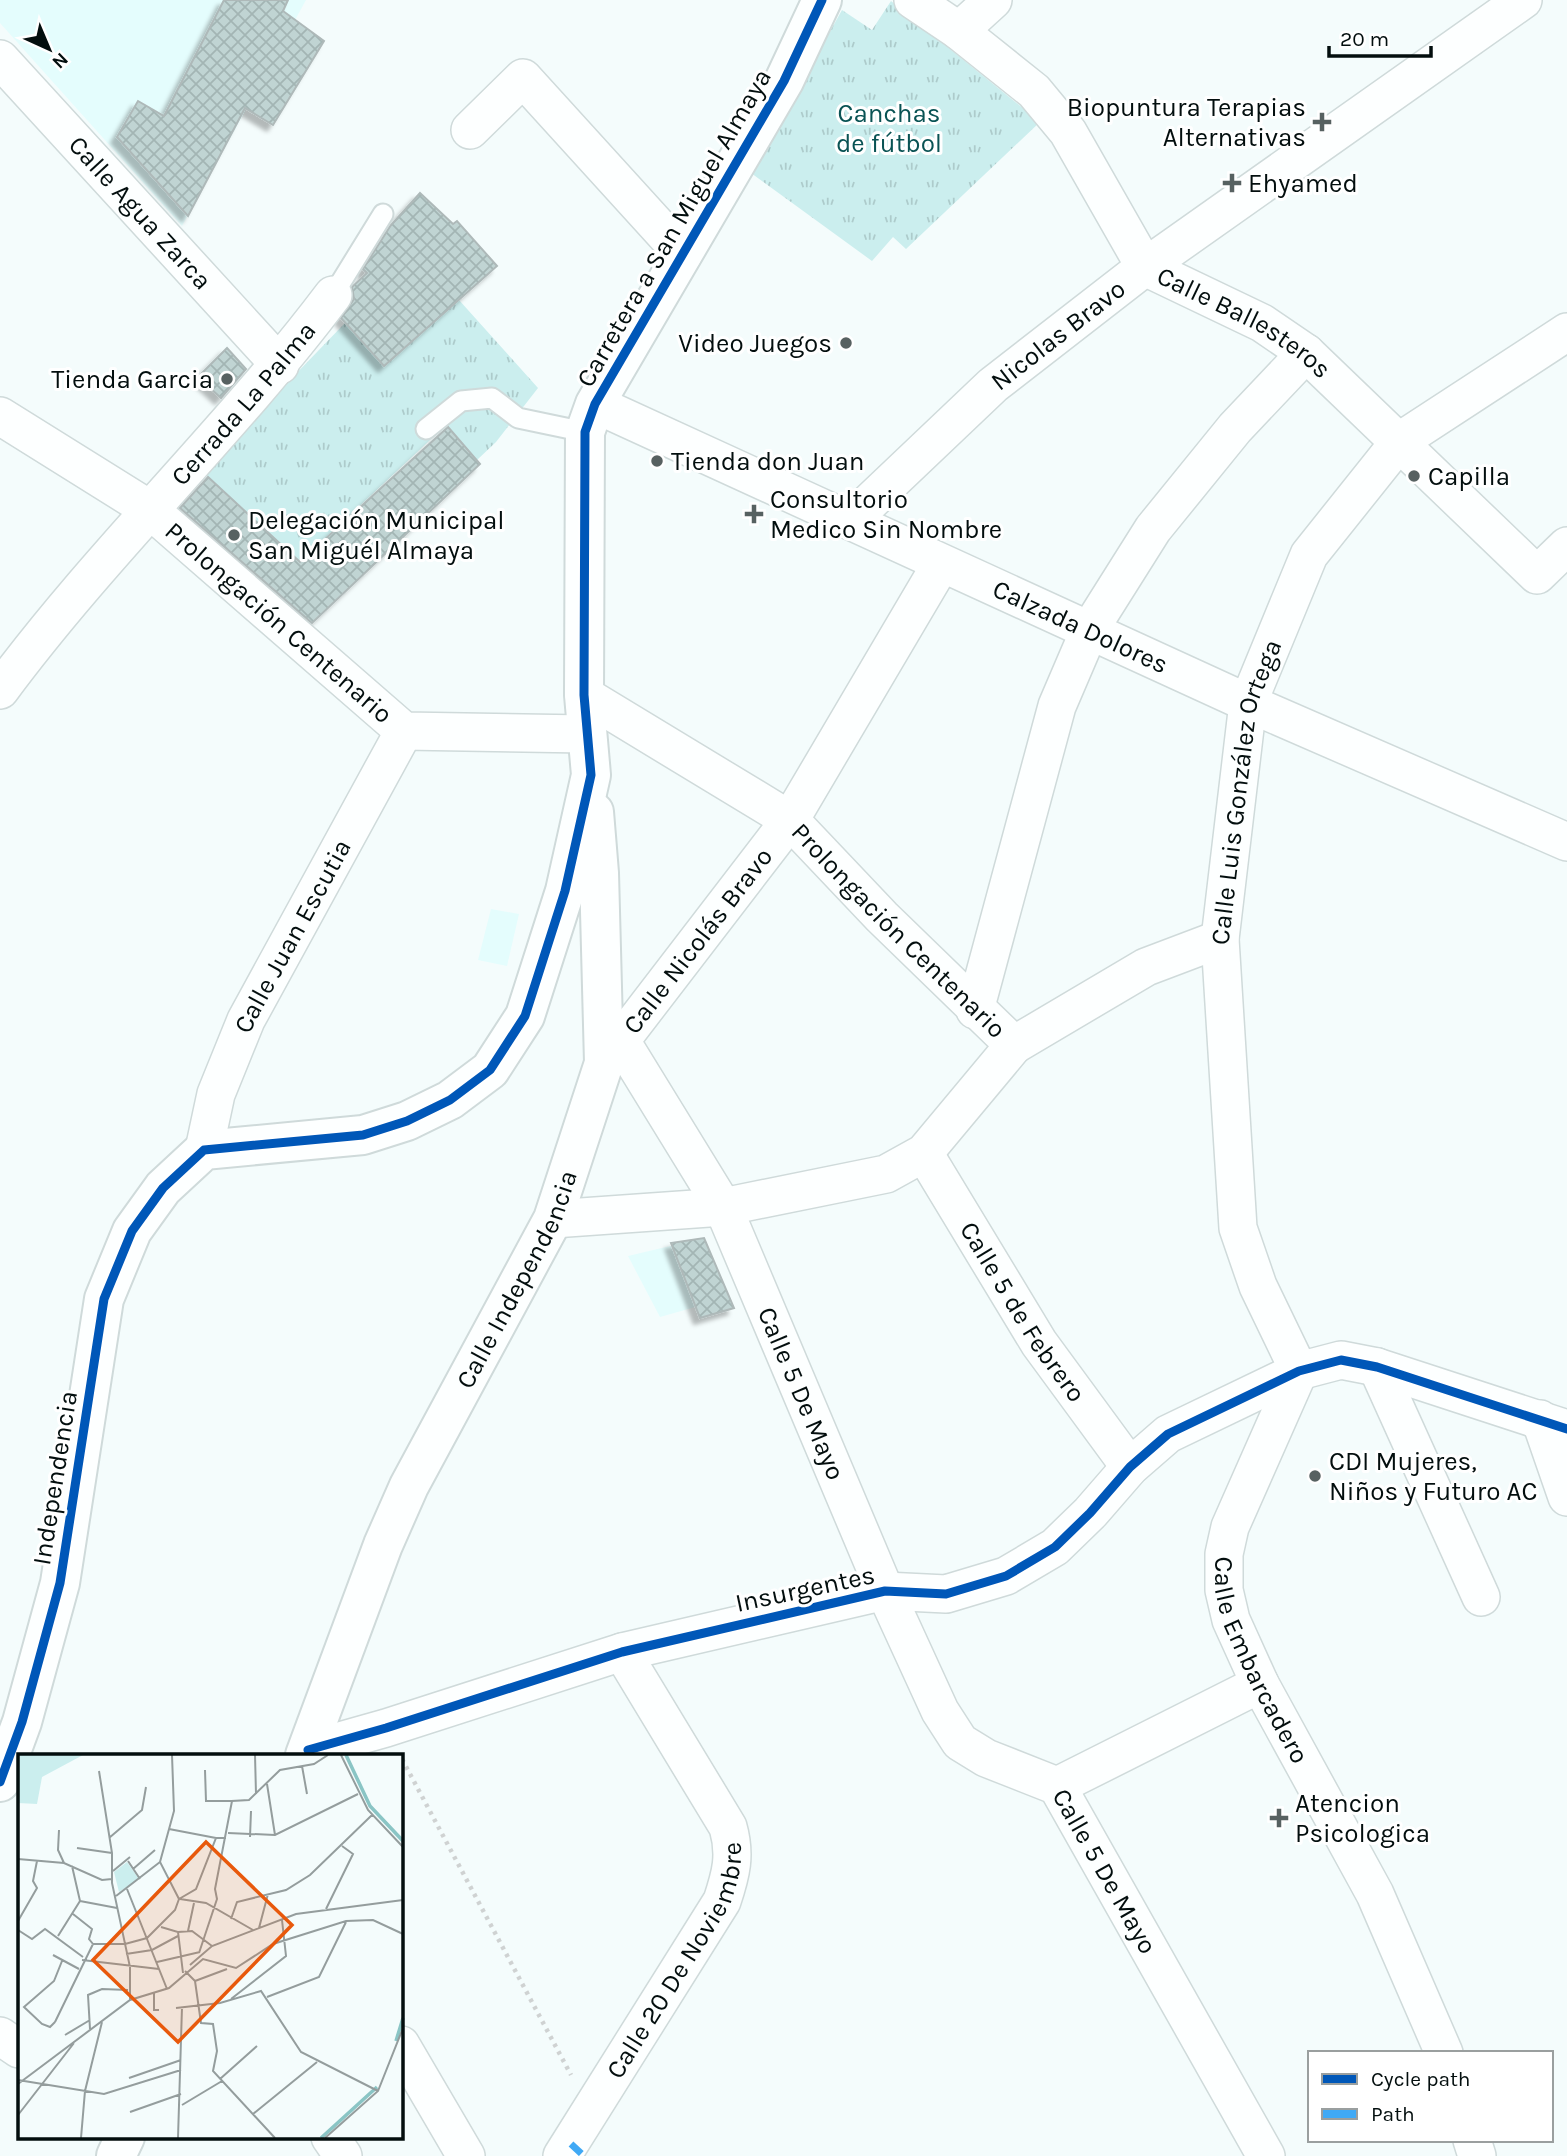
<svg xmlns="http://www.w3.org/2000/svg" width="1567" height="2156" viewBox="0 0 1567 2156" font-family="Karla,sans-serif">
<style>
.built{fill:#e4fdfd}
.park{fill:url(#park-tufts)}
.building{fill:url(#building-cross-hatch);stroke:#aeb9b9;stroke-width:2;filter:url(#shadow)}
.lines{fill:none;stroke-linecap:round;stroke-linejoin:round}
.service-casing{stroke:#cfdada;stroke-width:23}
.minor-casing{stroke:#cfdada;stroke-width:40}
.tertiary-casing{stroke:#cfdada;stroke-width:42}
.path{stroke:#cfd2d2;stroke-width:4.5;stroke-dasharray:3.5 5;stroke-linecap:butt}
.service{stroke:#fdffff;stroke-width:19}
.minor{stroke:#fdffff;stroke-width:37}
.tertiary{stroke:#fdffff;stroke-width:38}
.quiet{stroke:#3fa9f5;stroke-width:7;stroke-dasharray:14 7;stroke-linecap:butt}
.cycleway-casing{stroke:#fff;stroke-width:13}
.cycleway{stroke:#0057b8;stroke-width:9}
.poi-dot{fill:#576161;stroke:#fff;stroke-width:2.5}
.labels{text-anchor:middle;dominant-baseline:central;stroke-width:6;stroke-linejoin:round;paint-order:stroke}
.poi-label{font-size:26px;fill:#030e0e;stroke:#fff;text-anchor:start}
.park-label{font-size:26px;fill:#095354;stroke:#fff}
.street-label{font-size:26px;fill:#030e0e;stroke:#fff}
.inset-river{fill:none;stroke:#8ac5c5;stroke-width:3.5}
.inset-road{fill:none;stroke:#949d9d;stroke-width:2}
.view{fill:#e8590c;fill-opacity:0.15;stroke:#e8590c;stroke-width:3.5}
.inset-edge{fill:none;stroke:#030e0e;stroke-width:3.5}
</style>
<defs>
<pattern id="park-tufts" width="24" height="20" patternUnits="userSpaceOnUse" patternTransform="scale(1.75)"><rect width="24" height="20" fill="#cbeeee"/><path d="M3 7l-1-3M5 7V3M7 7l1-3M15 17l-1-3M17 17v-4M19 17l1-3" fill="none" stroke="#adcbcb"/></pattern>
<pattern id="building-cross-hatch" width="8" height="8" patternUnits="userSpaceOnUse" patternTransform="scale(1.75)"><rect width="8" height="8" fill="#c0d4d3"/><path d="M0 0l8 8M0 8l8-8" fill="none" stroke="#a3b5b4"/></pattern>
<filter id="shadow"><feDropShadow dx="-6" dy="6" stdDeviation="2" flood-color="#0004"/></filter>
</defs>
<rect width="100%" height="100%" fill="#f4fcfc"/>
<!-- built -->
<path class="built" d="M0,0H306L182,226L0,23Z
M491,909L519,914L507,966L478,960Z
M704,1238L734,1308L700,1318L695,1307L660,1317L628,1256Z"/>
<!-- park -->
<path class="park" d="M891,1L1040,122L906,249L893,237L872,261L751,173L842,10L872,30Z
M459,300L538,388L496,442L477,460L446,425L300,562L202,471L345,323L384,366Z"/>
<!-- building -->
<path class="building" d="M224,0H288L283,11L324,41L273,125L245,108L188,216L117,137L138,101L164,116Z
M420,193L453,224L457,221L497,266L384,366L341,318L354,299L352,287L367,273L363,269L391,225Z
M227,348L246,369L221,398L198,377Z
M448,427L480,464L312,623L180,508L208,477L300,562Z
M704,1238L734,1308L700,1318L671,1243Z"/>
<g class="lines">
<defs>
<path id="service" d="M333,295L383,214
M426,429L461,401L492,398L518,418L585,432"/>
<g id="minor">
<path id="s1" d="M913,0L959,31L1034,91L1068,132L1145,267L1262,323L1306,353L1537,575L1567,546"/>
<path d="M959,31L993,0"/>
<path id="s2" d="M0,59L280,365"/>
<path d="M470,130L523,78L683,254"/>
<path id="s3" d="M595,404L1248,703L1567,842"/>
<path id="s4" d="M0,416L149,509L404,731L586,734"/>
<path id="s5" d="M851,520L993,385L1145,267L1523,0"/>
<path id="s6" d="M0,690C103,551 229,433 333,295"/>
<path id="s7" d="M584,695L790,820L882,917L1014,1045L1146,967L1220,939"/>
<path d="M975,1010L1057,706L1090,629L1153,529L1235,428L1306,353"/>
<path id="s8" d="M621,1041L723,1207L885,1591L940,1711L960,1742L986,1758L1057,1786L1266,2156"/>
<path id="s9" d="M605,1061L790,820L941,564"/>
<path id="s10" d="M204,1150L216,1094L246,1020L404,731"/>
<path id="s11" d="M924,1153L1039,1343L1130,1467"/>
<path d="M553,1219L723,1207L886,1174L924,1153L1014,1045"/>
<path d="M1377,1367L1481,1597"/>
<path id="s12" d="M1299,1371L1258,1286L1238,1228L1220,939L1248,703L1309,555L1400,441L1567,332"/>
<path id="s13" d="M1299,1371L1230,1527L1224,1554V1590L1231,1620L1260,1684L1375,1894L1444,2053"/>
<path d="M1540,1419L1567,1497"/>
<path d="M308,1750L386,1728L622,1652L885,1591L946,1594L1006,1576L1055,1547L1090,1513L1130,1467L1168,1434L1299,1371L1341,1360L1377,1367L1567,1429"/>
<path d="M1057,1786L1260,1684"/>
<path d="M0,2036L19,2049"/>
<path d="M401,2045L466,2156"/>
<path d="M330,2137L343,2156"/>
<path d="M1472,2140L1477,2156"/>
<path id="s14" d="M562,2156L722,1901C731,1874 736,1855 728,1827L622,1652"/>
</g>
<g id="tertiary">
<path id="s15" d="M305,1755L383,1545L409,1486L553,1219L604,1063L599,873L594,812"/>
<path d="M0,1782L22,1722L60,1583L104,1299L132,1231L163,1188L204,1150L363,1135L407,1121L450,1100L490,1070L525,1016L565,891L591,775L584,695L585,432L595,404L784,81L822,0"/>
<path d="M116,2156L125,2137"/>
</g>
</defs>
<!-- service casing -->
<use href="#service" class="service-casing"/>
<!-- minor casing -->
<use href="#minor" class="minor-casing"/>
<!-- tertiary casing -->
<use href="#tertiary" class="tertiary-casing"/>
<!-- path -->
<path class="path" d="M402,1759L571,2075"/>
<!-- service -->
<use href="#service" class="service"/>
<!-- minor -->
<use href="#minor" class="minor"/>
<!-- tertiary -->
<use href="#tertiary" class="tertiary"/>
<!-- quiet -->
<path class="quiet" d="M571,2144L584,2156"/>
<defs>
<path id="cycleway" d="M308,1750L386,1728L622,1652L885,1591L946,1594L1006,1576L1055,1547L1090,1513L1130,1467L1168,1434L1299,1371L1341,1360L1377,1367L1567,1429
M0,1782L22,1722L60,1583L104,1299L132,1231L163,1188L204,1150L363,1135L407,1121L450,1100L490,1070L525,1016L565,891L591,775L584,695L585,432L595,404L784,81L822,0"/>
</defs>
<!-- cycleway casing -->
<use href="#cycleway" class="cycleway-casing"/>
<!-- cycleway -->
<use href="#cycleway" class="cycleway"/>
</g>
<!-- markers -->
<g class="poi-dot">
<path d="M1318.5 111.5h7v7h7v7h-7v7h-7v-7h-7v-7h7z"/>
<path d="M1228.5 172.5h7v7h7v7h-7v7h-7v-7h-7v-7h7z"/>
<circle cx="846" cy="343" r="7"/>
<circle cx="227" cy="379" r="7"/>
<circle cx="657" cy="461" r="7"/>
<circle cx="1414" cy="476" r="7"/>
<path d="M750.5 503.5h7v7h7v7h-7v7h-7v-7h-7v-7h7z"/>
<circle cx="234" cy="535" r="7"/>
<circle cx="1315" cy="1476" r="7"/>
<path d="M1275.5 1807.5h7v7h7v7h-7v7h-7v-7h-7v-7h7z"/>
</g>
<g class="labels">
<!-- poi labels -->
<g class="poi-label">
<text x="1306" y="107" text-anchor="end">Biopuntura Terapias<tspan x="1306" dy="30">Alternativas</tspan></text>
<text x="1248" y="183">Ehyamed</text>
<text x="832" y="343" text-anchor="end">Video Juegos</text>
<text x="213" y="379" text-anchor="end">Tienda Garcia</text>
<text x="671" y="461">Tienda don Juan</text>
<text x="1428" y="476">Capilla</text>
<text x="770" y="499">Consultorio<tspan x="770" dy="30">Medico Sin Nombre</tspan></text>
<text x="248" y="520">Delegación Municipal<tspan x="248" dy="30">San Miguél Almaya</tspan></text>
<text x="1329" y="1461">CDI Mujeres,<tspan x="1329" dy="30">Niños y Futuro AC</tspan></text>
<text x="1295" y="1803">Atencion<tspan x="1295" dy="30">Psicologica</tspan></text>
</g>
<!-- park labels -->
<g class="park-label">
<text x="889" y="113">Canchas<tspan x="889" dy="30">de fútbol</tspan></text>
</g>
<!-- street labels -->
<g class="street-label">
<text stroke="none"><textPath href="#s2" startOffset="208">Calle Agua Zarca</textPath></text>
<text transform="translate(674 228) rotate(-60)">Carretera a San Miguel Almaya</text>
<text stroke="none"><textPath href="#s1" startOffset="474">Calle Ballesteros</textPath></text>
<text stroke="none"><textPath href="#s5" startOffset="278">Nicolas Bravo</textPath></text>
<text stroke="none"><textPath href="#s6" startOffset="376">Cerrada La Palma</textPath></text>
<text stroke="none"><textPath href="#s4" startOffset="348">Prolongación Centenario</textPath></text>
<text stroke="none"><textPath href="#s3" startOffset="534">Calzada Dolores</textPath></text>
<text stroke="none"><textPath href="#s12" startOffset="595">Calle Luis González Ortega</textPath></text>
<text stroke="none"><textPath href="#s7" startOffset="396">Prolongación Centenario</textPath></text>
<text stroke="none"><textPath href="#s10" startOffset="233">Calle Juan Escutia</textPath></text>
<text stroke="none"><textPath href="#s9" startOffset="152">Calle Nicolás Bravo</textPath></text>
<text stroke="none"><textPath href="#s15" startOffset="522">Calle Independencia</textPath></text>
<text stroke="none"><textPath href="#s11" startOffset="187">Calle 5 de Febrero</textPath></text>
<text stroke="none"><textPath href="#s8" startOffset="397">Calle 5 De Mayo</textPath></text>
<text transform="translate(55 1478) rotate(-81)">Independencia</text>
<text transform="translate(805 1589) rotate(-12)">Insurgentes</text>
<text stroke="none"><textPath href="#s13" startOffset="312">Calle Embarcadero</textPath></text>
<text stroke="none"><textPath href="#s8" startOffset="985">Calle 5 De Mayo</textPath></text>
<text stroke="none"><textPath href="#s14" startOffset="228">Calle 20 De Noviembre</textPath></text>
</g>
</g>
<!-- overview -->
<g transform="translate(18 1754)">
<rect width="385" height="385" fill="#f4fcfc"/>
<path d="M0,1H65L24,23L19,50L0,49Z" fill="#cbeeee"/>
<path d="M109,108L121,125L101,138L96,118Z" fill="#cbeeee"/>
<path class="inset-river" d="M328,1L352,52L385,87M378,287L385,264M303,384L359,333"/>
<path class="inset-road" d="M154,1L156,57L142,108L161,145M237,1L238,40M323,1L350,56L385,93M284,12L289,40M187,16L188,47H214M81,17L94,99V129L112,213V246M249,30L257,81M151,75L198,84M41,76L40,96L46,109M210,79L257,81L340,40M232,83L233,57M91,84L124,56L128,33M59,94L94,99M0,105L46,109L84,126L94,125M110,107L122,125M54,112L62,147M115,115L137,96M95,117L112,103M109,135L149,235M98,142L142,108M161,145L178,135L198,84H208M162,145L188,149L235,176M62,147L99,154M308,155L335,100L324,92M55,160L74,175L71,185L75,190M213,165L219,148L268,136L292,121L354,61M0,167L19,134L15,127L19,107M143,173L160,178L165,219M241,174L250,140M0,176L14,185L27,175L65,203M170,177L176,149M160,178L174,177L194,192M40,182L62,147M75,190H107L129,184L157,156L161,145M181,199L199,145L197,135L214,47L231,46L262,16L296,10L310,1M108,200L134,196L160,182M35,201L61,215M64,206L141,215M139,208L182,198M172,211L194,192L278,160L385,146M167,217L177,227L183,269L195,270L199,297L195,317L257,384M177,227L209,215M136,238V256H141M249,243L301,223L328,168M213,245L268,202L264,166M158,254L202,249L243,237L283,298L360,337M37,268L32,273L24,270L6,253L36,227L44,207M37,268L75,190M72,275L70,241L84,235L110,236M47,281L72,266M111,324L163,306M202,325L239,292M0,326L86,340L163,316M0,330L112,246L151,234L185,205L218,214L255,190L328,167L355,166L385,180M164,351L204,327M112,358L163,340M235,360L299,308M0,361L56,289M63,384L67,337L84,268M160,384L164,253M307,384L360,337L385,274"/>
<path class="view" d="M188,88L274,171L160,288L75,206Z"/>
<rect width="385" height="385" class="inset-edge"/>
</g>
<!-- legend -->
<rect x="1308" y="2051" width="245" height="91" fill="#ffffff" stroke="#9a9f9f" stroke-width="2"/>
<rect x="1322" y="2074" width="35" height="10" fill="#0057b8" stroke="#9a9f9f" stroke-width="2"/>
<text x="1371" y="2086" font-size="21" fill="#030e0e">Cycle path</text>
<rect x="1322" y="2109" width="35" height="10" fill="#3fa9f5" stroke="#9a9f9f" stroke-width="2"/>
<text x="1371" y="2121" font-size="21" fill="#030e0e">Path</text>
<!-- north arrow -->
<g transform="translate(49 49) rotate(136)" stroke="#ffffff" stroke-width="5" paint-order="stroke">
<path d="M0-5L12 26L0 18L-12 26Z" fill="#030e0e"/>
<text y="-10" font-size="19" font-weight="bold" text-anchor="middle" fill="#030e0e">N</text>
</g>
<!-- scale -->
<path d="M1329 46v10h102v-10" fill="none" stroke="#030e0e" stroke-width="3.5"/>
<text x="1340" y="46" font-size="21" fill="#030e0e" stroke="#ffffff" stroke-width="5" paint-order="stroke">20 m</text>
</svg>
